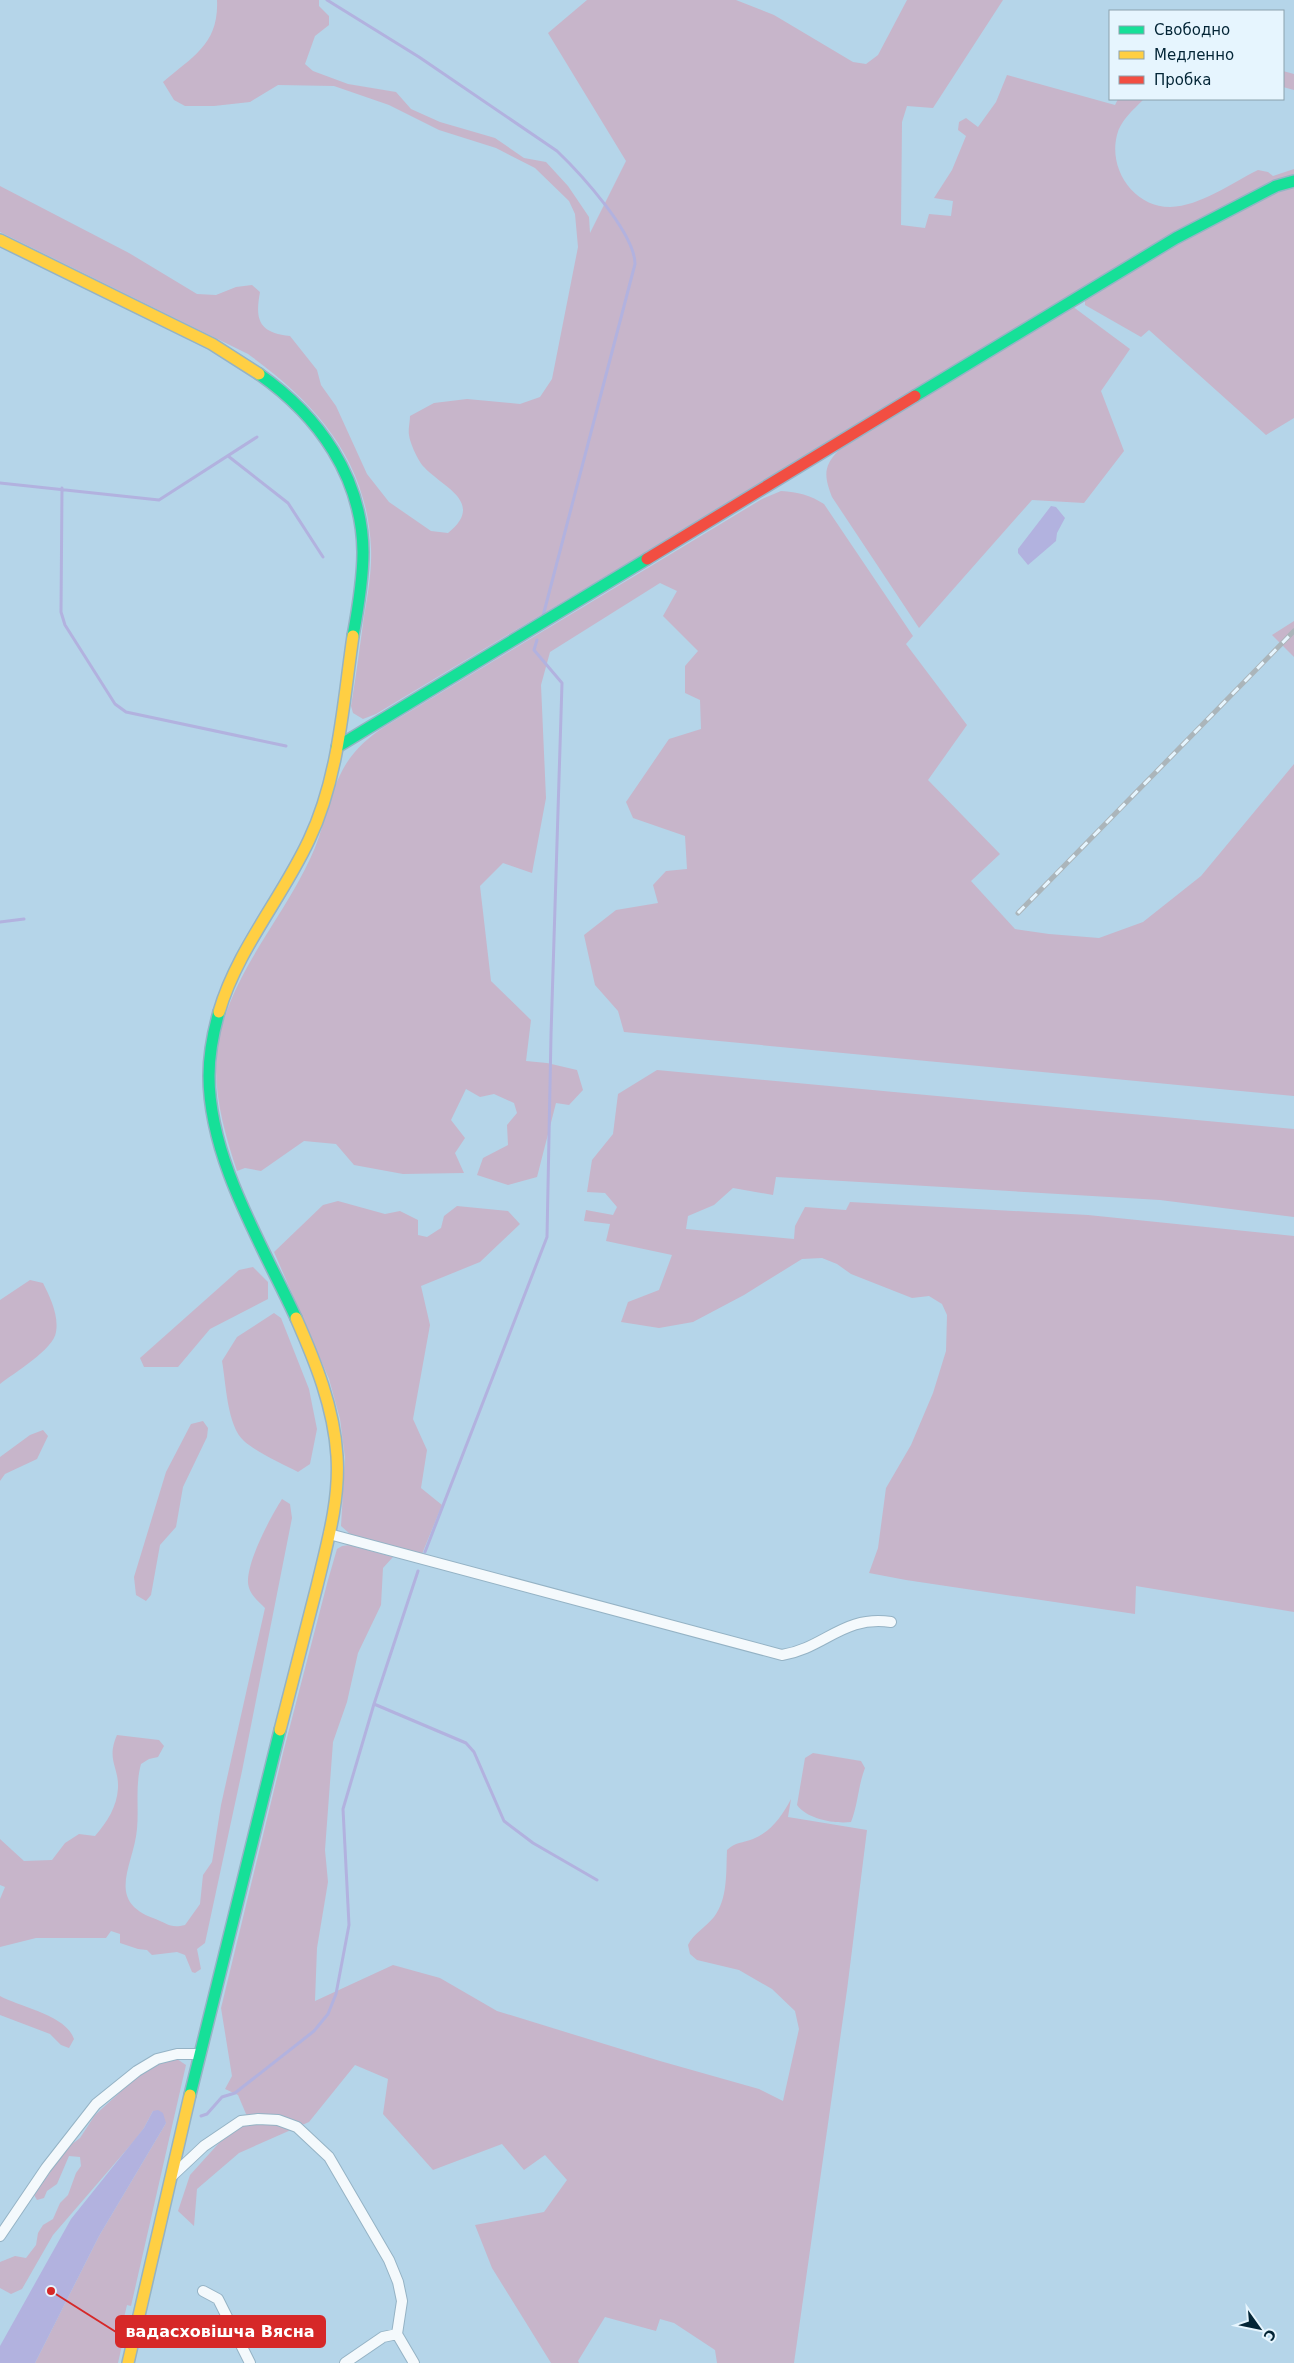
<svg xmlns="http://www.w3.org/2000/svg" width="1294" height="2363" viewBox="0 0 1294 2363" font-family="'DejaVu Sans',sans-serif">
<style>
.green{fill:#c7b5ca}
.water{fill:#b2b2df}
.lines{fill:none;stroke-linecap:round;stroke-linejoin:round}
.stream{stroke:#b2b2df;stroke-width:3}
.street-casing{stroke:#95b3c5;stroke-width:12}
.fast-casing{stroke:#95b3c5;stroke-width:14}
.slow-casing{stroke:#95b3c5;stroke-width:14}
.jam-casing{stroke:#95b3c5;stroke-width:14}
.street{stroke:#f4f9fc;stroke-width:10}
.fast{stroke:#16e098;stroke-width:11}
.slow{stroke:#ffcf43;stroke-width:11}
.jam{stroke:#f24e42;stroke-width:11}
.rail-casing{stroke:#abb5ba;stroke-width:5}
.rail{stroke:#e6f5fe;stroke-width:3;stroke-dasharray:9;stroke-linecap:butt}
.leader{fill:none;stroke:#d62828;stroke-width:2}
.callout-dot{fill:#d62828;stroke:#e6f5fe;stroke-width:2}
.callout{fill:#d62828;stroke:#d62828;stroke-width:2}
.callout-label{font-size:16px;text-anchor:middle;font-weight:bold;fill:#fff}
</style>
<rect width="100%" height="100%" fill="#b5d5e9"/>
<!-- green -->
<path class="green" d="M217,0H319V6L329,16V25L315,36L305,64L313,71L348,84L396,92L411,109L440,122L495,138L524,158L546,162L568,186L589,217L590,233L626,161L548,33L587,0H736L774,15L853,62L866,64L878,55L907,0H1003L933,108L907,106L902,122L901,225L925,228L929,214L951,216L953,201L934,198L952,170L966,136L958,130L959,122L966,118L978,127L996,102L1007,75L1115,105L1118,99H1144C1134,109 1120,121 1117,135C1108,169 1134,207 1170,207C1201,206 1231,183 1258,170L1268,172L1273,176L1294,169V174L801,459L376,714L363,719L353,713L351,706C356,676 360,646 364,616C368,594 372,570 371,548C367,460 316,403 248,354L0,232V186L129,253L197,294L216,295L236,287L252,285L260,292C255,319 258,333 290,336L317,370L321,385L336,406L367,474L389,502L431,531L448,533C486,502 442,487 424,467C418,461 410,443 409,435C408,429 410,422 410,416L434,403L467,399L520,404L540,397L552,379L578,247L575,214L569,201L535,168L496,148L439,130L389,105L334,86L278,85L250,102L214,106H185L174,100L163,82C193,56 219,44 217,0Z
M1283,71L1294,74V90L1283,87Z
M1294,186V418L1266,435L1149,330L1141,337L1085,305V298L1178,243L1278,191Z
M1072,306L1130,349L1101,391L1124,451L1084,503L1032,500L919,628L832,497C824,476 823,466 839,450Z
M781,491C798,492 810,495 824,504L913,636L906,644L967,725L928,780L1000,854L971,881L1015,929L1049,934L1099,938L1143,922L1201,876L1294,764V1096L624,1032L618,1011L595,985L584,935L616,910L658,903L653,885L666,871L687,869L685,836L633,818L626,802L669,739L701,729L700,700L685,693V666L698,651L663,616L677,591L660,583L550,652L541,685L546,798L532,873L503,863L480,886L491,981L531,1020L526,1061L547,1063L577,1070L583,1090L569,1105L556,1103L537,1177L508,1185L477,1175L483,1158L508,1145L507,1125L517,1113L514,1103L494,1094L480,1097L466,1089L451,1120L465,1138L455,1153L464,1173L403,1174L354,1165L336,1144L304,1141L261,1171L245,1168L237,1171C223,1129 210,1083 219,1038C233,972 282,919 310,859C325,829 328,793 346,764C356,748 369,737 384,727L762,499Z
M1294,621V657L1272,635Z
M657,1070L1294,1129V1217L1160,1200L776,1177L773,1195L733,1188L714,1205L688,1216L686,1229L794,1239L795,1226L805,1207L846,1210L850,1202L1088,1215L1294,1236V1612L1136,1586L1135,1614L906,1580L869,1573L878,1548L886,1488L911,1445L933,1393L946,1351L947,1315L942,1304L929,1296L912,1298L851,1274L837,1264L822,1258L802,1259L744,1295L693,1322L659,1328L621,1322L628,1302L659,1290L672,1255L606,1241L610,1224L584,1221L586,1210L613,1215L617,1207L605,1193L587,1192L592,1160L613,1134L618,1094Z
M338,1201L385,1214L400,1211L418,1220V1235L427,1237L441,1228L444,1216L457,1206L508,1211L520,1224L480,1262L421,1286L430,1325L413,1419L427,1450L421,1488L442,1505L422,1554L350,1534L341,1526L345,1458L340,1419L329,1379L274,1252L323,1205Z
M253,1267L268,1282V1299L210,1329L178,1367H144L140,1358L239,1270Z
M30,1280L43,1283C50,1297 59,1315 56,1332C54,1349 14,1373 0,1384V1300Z
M274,1313L281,1318L309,1389L317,1429L310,1464L298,1472C283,1464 256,1452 244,1441C227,1426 226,1383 222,1361L237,1337Z
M203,1421L208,1428L207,1437L183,1487L176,1527L160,1545L151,1595L146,1601L136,1595L134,1577L166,1472L191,1424Z
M43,1430L48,1436L37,1459L5,1474L0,1481V1457L30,1435Z
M282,1499L290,1504L292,1518L242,1771L205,1943L197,1949L201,1969L195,1973L192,1972L185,1955L177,1952L152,1955L147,1950L138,1949L120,1943V1934L111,1931L106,1938H36L0,1947V1899L5,1887L0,1885V1839L24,1861L52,1860L65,1843L79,1834L95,1836C107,1822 117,1807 118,1788C119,1767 106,1760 117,1735L159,1740L164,1746L158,1757L149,1759L141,1764C135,1786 139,1807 137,1829C134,1865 105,1900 153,1918C167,1923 170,1929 185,1925L200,1904L203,1875L212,1862L221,1805L265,1608C258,1601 249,1594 248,1583C247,1561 270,1518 282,1499Z
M349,1545L393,1557L383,1568L381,1605L358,1653L347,1702L333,1742L325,1850L328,1882L317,1948L315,2001L393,1965L440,1978L497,2011L660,2061L759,2089L783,2101L799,2029L795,2011L772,1989L739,1970L697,1960L690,1954L688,1945C694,1933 705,1928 714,1917C728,1899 726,1872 727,1850C735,1842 743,1843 753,1839C772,1831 782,1816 791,1799L788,1817L867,1830L847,1990L794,2363H717L715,2350L674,2323L660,2319L656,2331L605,2317L578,2361L579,2363H551L492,2268L475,2225L544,2212L567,2180L545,2155L524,2170L502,2144L433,2170L383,2114L388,2079L355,2065L309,2122L239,2153L197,2189L194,2226L178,2211L190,2175L219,2143L249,2121L238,2095L225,2089L232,2076L221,2008L283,1753L328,1580L337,1549L342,1546Z
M813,1753L861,1761L865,1768C858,1786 858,1805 851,1822C834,1824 807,1819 797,1805L805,1758Z
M0,1996C20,2007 66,2015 74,2039L69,2048L61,2045L50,2034L0,2015Z
M177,2059L186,2065L131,2306L127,2305L120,2335L124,2336L118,2363H35L99,2236L166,2123L153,2111L144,2128L135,2140L53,2235L22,2289L11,2294L0,2288V2262L15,2256L26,2258L36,2245L38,2233L43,2225L53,2219L60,2203L68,2195L76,2173L81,2166L80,2157L69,2156L57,2184L47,2191L44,2198L37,2200L34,2195L68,2147L80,2138L95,2115L140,2074L159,2063Z"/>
<!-- water -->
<path class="water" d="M1051,506L1056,507L1065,518L1057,533L1056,541L1028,565L1018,553V549Z
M158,2110L163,2113L166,2123L99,2236L35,2363H0V2346L71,2219L144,2128L153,2111Z"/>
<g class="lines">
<!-- stream -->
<path class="stream" d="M327,0L419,57L557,151C580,173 635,233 635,264L543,616
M228,456L288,503L323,557
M0,483L159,500L257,437
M62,488L61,612L65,625L115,704L126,712L286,746
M0,922L24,919
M425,1552L547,1237L551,1035L562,683L534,650L537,640
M374,1704L466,1743L474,1752L504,1821L533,1843L597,1880
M201,2116L207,2114L222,2097L235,2093L314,2031L328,2014L336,1994L349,1925L343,1809L374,1704L418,1571"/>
<defs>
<path id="street" d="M329,1534L782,1655C825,1648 843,1615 891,1622
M171,2177L204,2146L241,2121L258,2119L278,2120L297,2127L329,2157L389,2260L398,2282L402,2301L397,2334L414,2363
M0,2236L46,2168L96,2104L137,2071L157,2059L177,2054H199
M203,2291L218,2299L250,2363
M345,2363L383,2337L397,2334"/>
<path id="fast" d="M259,374C319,416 362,477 363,552C363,580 358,609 353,636
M915,396L1176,238L1276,186L1294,181
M337,747L647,559
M219,1012C213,1033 209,1054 209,1076C209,1159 262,1244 296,1318
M190,2095L280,1730"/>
<path id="slow" d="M0,240L212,344L259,374
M219,1012C237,950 282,898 309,840C339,777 343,704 353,636
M280,1730C292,1682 305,1634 317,1586C327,1544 340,1500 337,1456C334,1407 315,1361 296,1318
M128,2363L190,2095"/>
<path id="jam" d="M647,559L915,396"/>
</defs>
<!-- street casing -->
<use href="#street" class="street-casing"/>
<!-- fast casing -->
<use href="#fast" class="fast-casing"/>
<!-- slow casing -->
<use href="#slow" class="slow-casing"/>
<!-- jam casing -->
<use href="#jam" class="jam-casing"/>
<!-- street -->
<use href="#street" class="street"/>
<!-- fast -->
<use href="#fast" class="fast"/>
<!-- slow -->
<use href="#slow" class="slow"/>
<!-- jam -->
<use href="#jam" class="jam"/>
<defs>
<path id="rail" d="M1018,913L1294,631"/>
</defs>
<!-- rail casing -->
<use href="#rail" class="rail-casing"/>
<!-- rail -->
<use href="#rail" class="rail"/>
</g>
<!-- callouts -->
<path class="leader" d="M51 2291L116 2332"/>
<circle class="callout-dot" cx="51" cy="2291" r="5"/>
<rect class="callout" x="116" y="2316" width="209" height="31" rx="5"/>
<g class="callout-label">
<text x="220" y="2337">вадасховішча Вясна</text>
</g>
<!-- legend -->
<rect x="1109" y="10" width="175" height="90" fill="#e6f5fe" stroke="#8ba2ae"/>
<rect x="1119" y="26" width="25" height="8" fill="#16e098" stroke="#8ba2ae"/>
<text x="1154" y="35" font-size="15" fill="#032536">Свободно</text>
<rect x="1119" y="51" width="25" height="8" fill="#ffcf43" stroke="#8ba2ae"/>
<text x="1154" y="60" font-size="15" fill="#032536">Медленно</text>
<rect x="1119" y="76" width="25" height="8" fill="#f24e42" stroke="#8ba2ae"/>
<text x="1154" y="85" font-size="15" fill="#032536">Пробка</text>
<!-- north arrow -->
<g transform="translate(1259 2328) rotate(123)" stroke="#e6f5fe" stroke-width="4" paint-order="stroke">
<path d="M0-4L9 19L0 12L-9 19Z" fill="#032536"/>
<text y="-8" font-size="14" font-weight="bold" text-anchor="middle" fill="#032536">С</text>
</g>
</svg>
